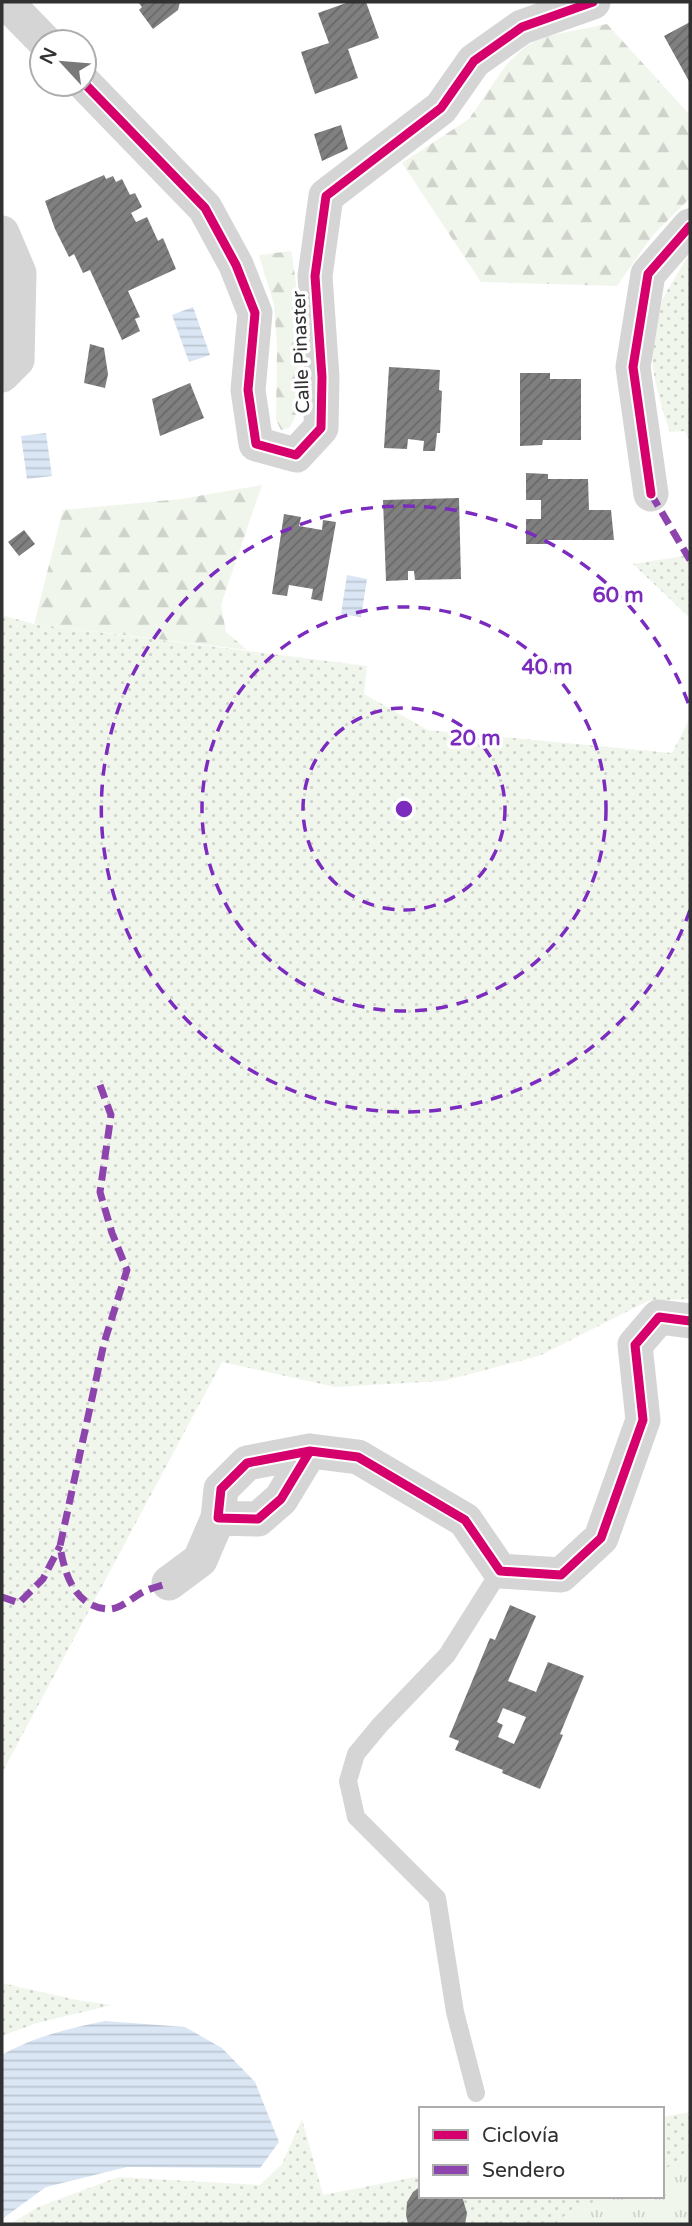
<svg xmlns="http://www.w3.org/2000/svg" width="692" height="2226" viewBox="0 0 692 2226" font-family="'Varela Round',sans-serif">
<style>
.grass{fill:url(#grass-dots)}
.forest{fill:url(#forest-firs)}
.park{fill:url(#park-tufts)}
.water{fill:url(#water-rules)}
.building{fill:url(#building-hatch);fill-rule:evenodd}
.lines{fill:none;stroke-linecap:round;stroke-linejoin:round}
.service{stroke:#d5d5d5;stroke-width:18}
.minor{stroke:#d5d5d5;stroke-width:35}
.quiet{stroke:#8e44ad;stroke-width:7;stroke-dasharray:14 7;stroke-linecap:butt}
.cycleway-casing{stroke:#fff;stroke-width:13}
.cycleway{stroke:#d6006c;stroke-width:9}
.ring{fill:none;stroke:#7b2cbf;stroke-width:3.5;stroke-dasharray:12 9}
.labels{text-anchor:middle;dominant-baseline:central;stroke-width:7;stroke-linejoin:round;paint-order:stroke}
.street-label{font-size:19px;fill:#313131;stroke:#fff}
.centre{fill:#7b2cbf;stroke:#fff;stroke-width:3.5}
.ring-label{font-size:21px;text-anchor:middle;font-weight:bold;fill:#7b2cbf;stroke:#fff;stroke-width:7;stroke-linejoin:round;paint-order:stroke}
</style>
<defs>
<pattern id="grass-dots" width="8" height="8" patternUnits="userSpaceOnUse" patternTransform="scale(1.75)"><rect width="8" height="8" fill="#f1f6ed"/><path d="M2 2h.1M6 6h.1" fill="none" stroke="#cfd3cc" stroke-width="1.8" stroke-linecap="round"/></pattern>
<pattern id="forest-firs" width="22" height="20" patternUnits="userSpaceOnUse" patternTransform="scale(1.75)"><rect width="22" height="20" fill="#f1f6ed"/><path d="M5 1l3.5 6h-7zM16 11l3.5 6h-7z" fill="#cfd3cc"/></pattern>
<pattern id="park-tufts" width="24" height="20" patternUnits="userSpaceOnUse" patternTransform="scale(1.75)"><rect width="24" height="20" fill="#f1f6ed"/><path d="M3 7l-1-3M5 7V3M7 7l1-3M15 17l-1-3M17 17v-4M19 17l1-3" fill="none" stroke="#cfd3cc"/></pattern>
<pattern id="water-rules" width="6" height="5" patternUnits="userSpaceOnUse" patternTransform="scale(1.75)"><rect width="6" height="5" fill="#dae6f4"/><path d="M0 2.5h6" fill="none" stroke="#bcc6d2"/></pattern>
<pattern id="building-hatch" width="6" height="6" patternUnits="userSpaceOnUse" patternTransform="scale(1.75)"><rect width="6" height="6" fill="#808080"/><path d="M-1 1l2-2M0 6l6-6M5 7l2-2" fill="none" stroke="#696969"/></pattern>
</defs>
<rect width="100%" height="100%" fill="#fff"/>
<!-- grass -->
<path class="grass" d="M690,253V442L685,431L670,432C656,393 641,340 662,300C670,284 681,269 690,253Z
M690,555V618L633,564Z
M2,615L34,624L367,666L364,694L428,730L672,753L690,718V1299L648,1301L539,1356L443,1381L335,1387L222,1362L2,1773Z
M2,1983L77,2000L112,2005L37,2023L2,2036Z
M690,2112V2224H10L38,2207L118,2177L260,2185L282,2164L302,2119L323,2195L421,2176V2196H662V2117Z"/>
<!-- forest -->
<path class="forest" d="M607,24L690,115V198L653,235L617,286L481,282L402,163L469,119L506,65L525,47L542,37Z
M291,251C298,291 314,396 289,428L281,430L276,420L277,347L274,305L259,255Z
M262,485L221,605L226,632L247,650L34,624L63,510L181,499Z"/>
<!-- park -->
<path class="park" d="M690,2156V2224H555L564,2216L606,2196H662V2170Z"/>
<!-- water -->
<path class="water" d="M193,307L210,355L189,362L172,315Z
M46,433L52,476L27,479L21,436Z
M347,575L367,579L361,617L341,614Z
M105,2021L185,2027L222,2048L255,2082L279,2142L260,2168L127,2167L46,2187L2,2219V2055C33,2037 70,2028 105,2021Z"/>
<!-- building -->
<path class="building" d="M138,2H180L178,10L153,29L139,10L142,7Z
M349,2H366L379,38L348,49L358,78L315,94L301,52L329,43L318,13Z
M690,22V83L664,36Z
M341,125L348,149L322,161L314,134Z
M104,175L106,179L113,176L116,182L122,179L130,195L135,193L142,207L131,213L136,222L147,217L158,241L163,238L176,269L128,291L140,317L135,319L140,331L122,340L90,270L83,273L74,254L69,257L55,229L45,201Z
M90,344L104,348L108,374L105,388L84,383Z
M389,367L440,370L439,390L442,391L440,433H437L435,451H423L424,441L408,439L407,449L384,448Z
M520,373H550V379H581V440H543L542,445L520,446Z
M190,383L204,418L160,436L152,399Z
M526,473L548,474V479H588L589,510H611L614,540H548V544H526V519H541V500H526Z
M459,498L461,579L415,580L414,571H408V580L386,581L383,500Z
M284,514L301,517L299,526L322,530L323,520L336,522L322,601L311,599L313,589L289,585L287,596L272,594Z
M24,530L35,544L19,556L8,542Z
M510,1605L536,1616L508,1681L536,1692L548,1662L584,1676L560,1734L563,1735L540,1789L502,1773L503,1770L455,1750L459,1741L449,1737L490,1638L495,1640ZM503,1708L526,1717L514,1744L498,1737L503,1725L497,1722Z
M421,2186V2196H462L467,2213L465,2224H408L406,2215L407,2202L413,2192Z"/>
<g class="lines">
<!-- service -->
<path class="service" d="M476,2093L455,2012L437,1898L356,1817L348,1781L356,1754L380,1725L447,1655L500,1571"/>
<!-- minor -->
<path class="minor" d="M6,2L45,42
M84,83L205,208L236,265L255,313L248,390L256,444L296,455L321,428L322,377L315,276L326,196L441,108L474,61L522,27L593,2
M2,233L19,273L17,360L2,375
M651,494L633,367L648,274L690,226
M310,1451L281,1499L258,1519L218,1518L221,1489L247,1463L310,1451L358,1457L465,1520L500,1571L561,1575L601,1538L643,1420L635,1345L659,1317L690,1321
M169,1583L200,1560L218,1518"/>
<!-- quiet -->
<path class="quiet" d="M651,494L690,560
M100,1085L111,1115L100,1192L112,1233L127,1270L104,1343L60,1546C64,1573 75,1608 109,1609C121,1609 133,1597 143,1592C151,1588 160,1586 169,1583
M2,1597L19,1603L43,1579L60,1546"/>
<defs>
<path id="cycleway" d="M84,83L205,208L236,265L255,313L248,390L256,444L296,455L321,428L322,377L315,276L326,196L441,108L474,61L522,27L593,2
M651,494L633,367L648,274L690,226
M310,1451L281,1499L258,1519L218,1518L221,1489L247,1463L310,1451L358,1457L465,1520L500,1571L561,1575L601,1538L643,1420L635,1345L659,1317L690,1321"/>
</defs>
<!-- cycleway casing -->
<use href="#cycleway" class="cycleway-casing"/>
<!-- cycleway -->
<use href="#cycleway" class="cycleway"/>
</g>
<!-- distance rings -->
<g class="ring">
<circle cx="404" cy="809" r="101"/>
<circle cx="404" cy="809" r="202"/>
<path d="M690 910A303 303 0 1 1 690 708"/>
</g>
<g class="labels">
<!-- street labels -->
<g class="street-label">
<text transform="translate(301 352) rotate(-92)">Calle Pinaster</text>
</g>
</g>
<circle cx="404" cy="809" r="10" class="centre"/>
<g class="ring-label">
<text x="618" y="602">60 m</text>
<text x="547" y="674">40 m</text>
<text x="475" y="745">20 m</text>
</g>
<!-- border -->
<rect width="692" height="2226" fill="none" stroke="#313131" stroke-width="7"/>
<!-- legend -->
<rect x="419" y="2107" width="245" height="91" fill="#ffffff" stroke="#adadad" stroke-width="2"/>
<rect x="433" y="2130" width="35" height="10" fill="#d6006c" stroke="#adadad" stroke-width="2"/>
<text x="482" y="2142" font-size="21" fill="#313131">Ciclovía</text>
<rect x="433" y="2165" width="35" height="10" fill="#8e44ad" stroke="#adadad" stroke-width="2"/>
<text x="482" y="2177" font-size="21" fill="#313131">Sendero</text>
<!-- north arrow -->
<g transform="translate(63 63) rotate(296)"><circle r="33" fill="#ffffff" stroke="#adadad" stroke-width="2"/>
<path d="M0-5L12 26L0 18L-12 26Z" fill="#797979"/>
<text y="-10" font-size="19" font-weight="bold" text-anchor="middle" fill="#313131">N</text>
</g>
</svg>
